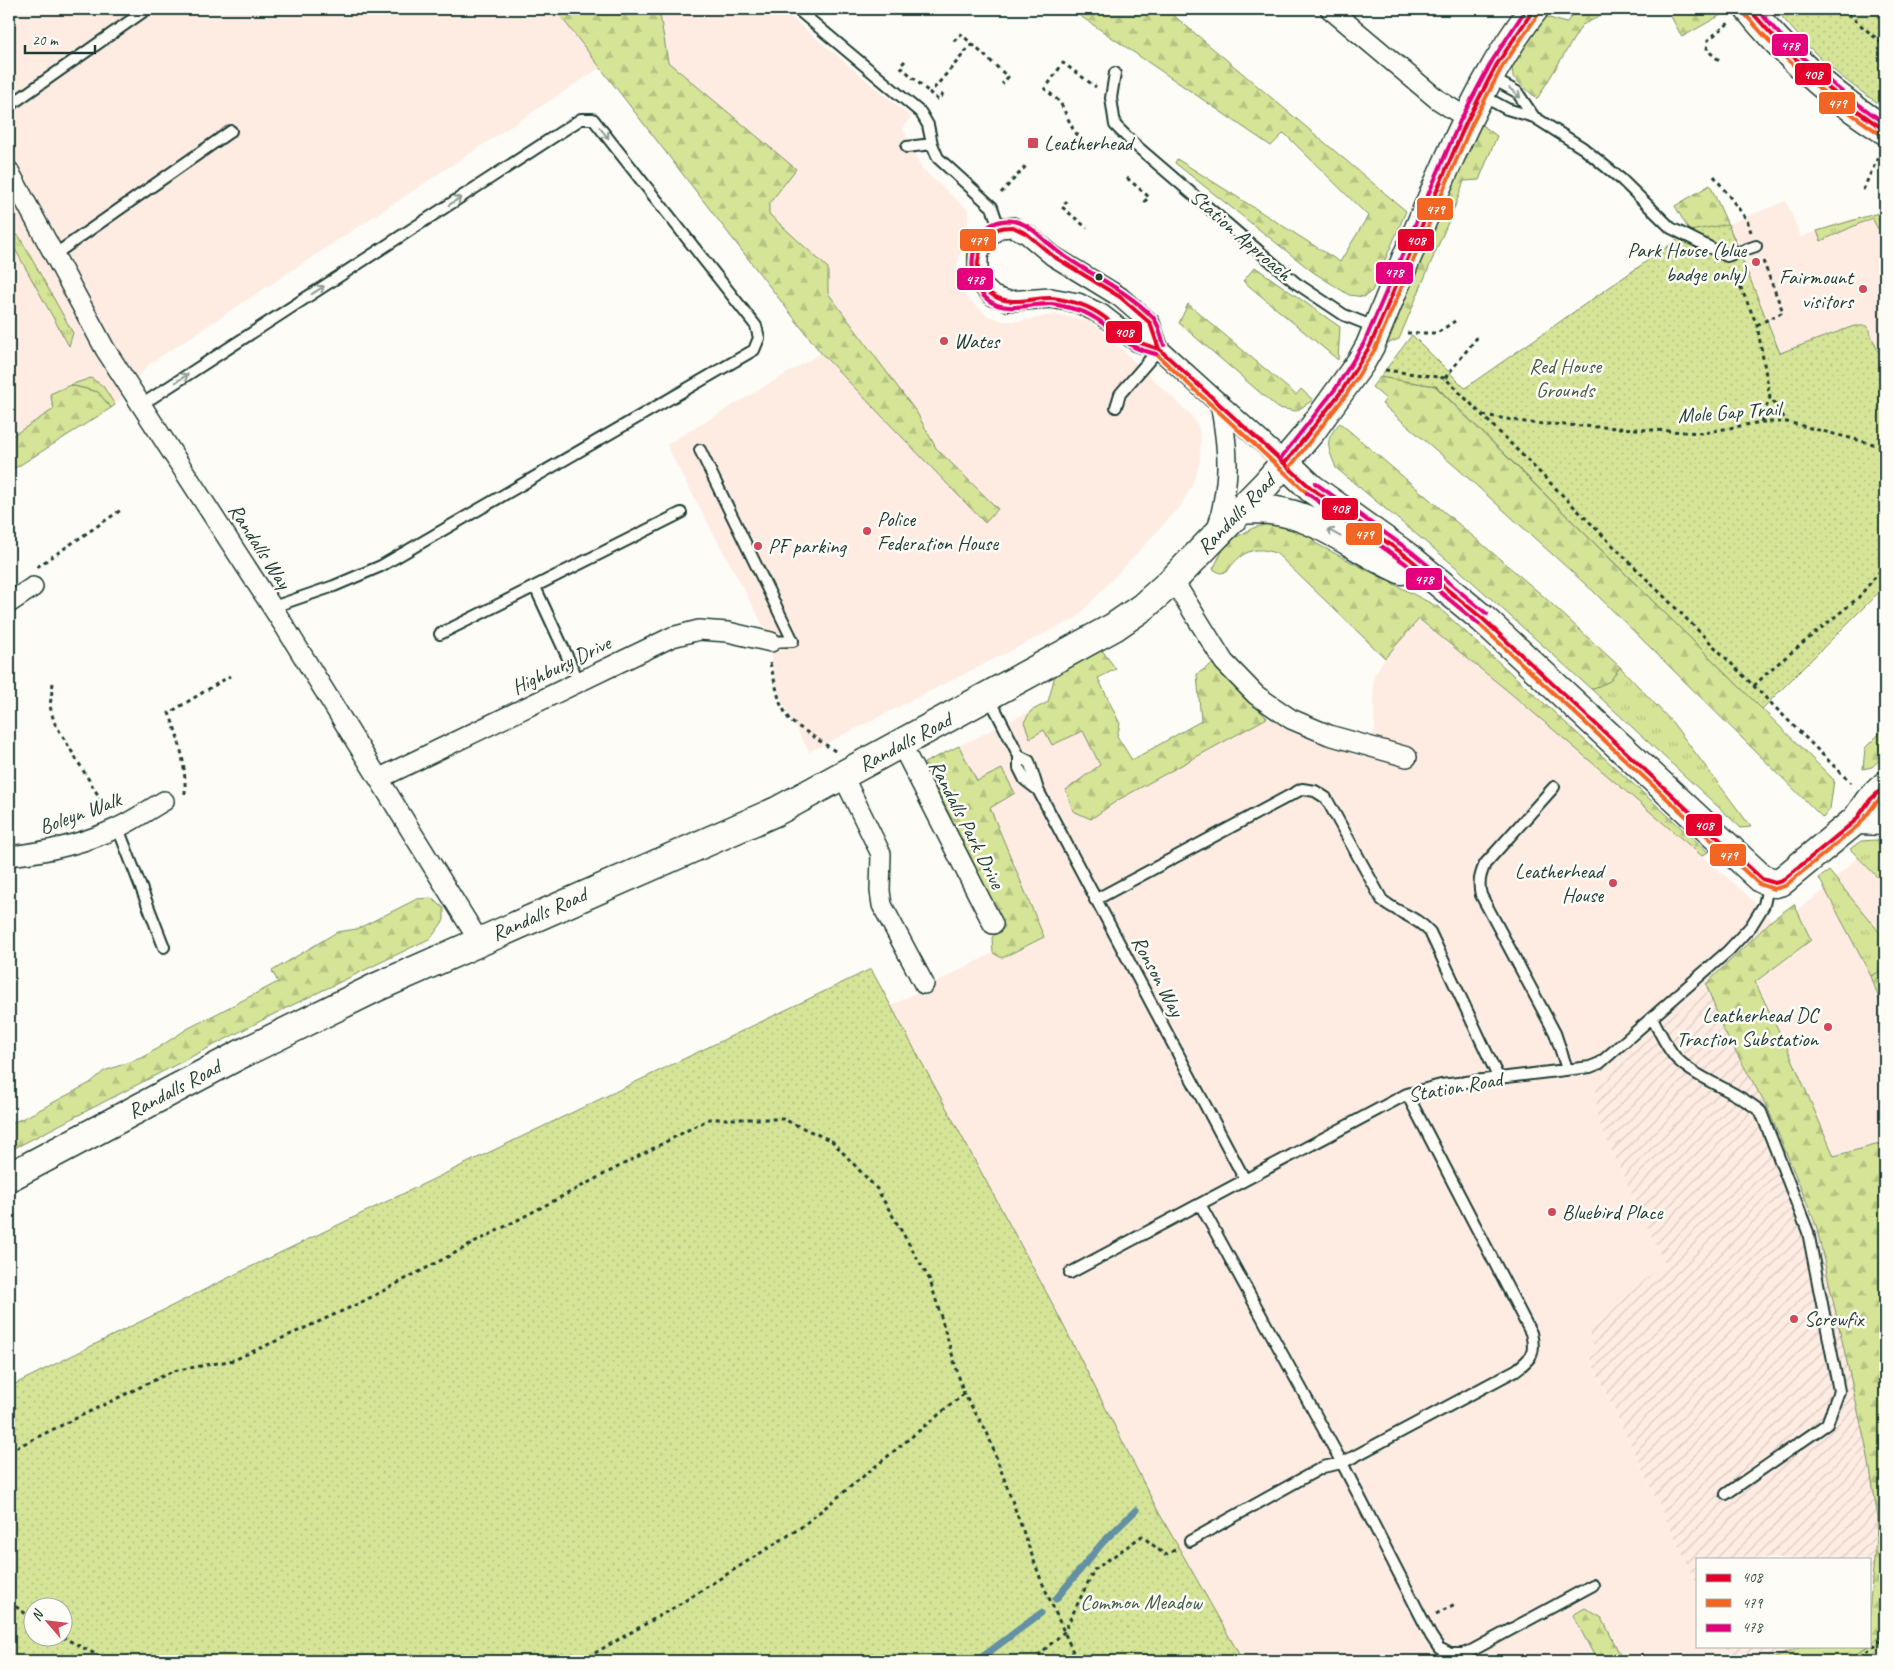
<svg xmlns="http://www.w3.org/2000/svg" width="1894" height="1670" viewBox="0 0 1894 1670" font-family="Caveat,sans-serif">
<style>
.built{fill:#feece3}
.industrial{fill:url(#industrial-furrows)}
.grass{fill:url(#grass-tufts);stroke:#7a9066}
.forest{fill:url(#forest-firs);stroke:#7a9066}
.park{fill:url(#park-dots);stroke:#7a9066;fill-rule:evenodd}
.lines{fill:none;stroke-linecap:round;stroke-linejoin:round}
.stream{stroke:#6290a4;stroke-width:7}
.lane-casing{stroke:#1f3d34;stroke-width:14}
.street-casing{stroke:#1f3d34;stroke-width:22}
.secondary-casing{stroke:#1f3d34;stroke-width:31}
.primary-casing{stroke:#1f3d34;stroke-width:31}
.path{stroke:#1f3d34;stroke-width:3;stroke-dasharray:4 4;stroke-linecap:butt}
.lane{stroke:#fdfcf7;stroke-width:10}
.street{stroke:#fdfcf7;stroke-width:19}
.secondary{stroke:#fdfcf7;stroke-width:28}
.primary{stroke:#fdfcf7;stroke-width:28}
.bus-1-casing{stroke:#fdfcf7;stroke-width:8}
.bus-2-casing{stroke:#fdfcf7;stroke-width:8}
.bus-3-casing{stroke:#fdfcf7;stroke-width:8}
.bus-1{stroke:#e4002b;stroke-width:4}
.bus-2{stroke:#f26522;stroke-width:4}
.bus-3{stroke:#e5007d;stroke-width:4}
.oneway{stroke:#8e9c96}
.poi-dot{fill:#d1495b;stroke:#fdfcf7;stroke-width:2}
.bus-dot{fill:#1f3d34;stroke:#fdfcf7;stroke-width:2}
.labels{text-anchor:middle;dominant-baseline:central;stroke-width:5;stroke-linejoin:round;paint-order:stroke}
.poi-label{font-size:21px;fill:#1f3d34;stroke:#fdfcf7;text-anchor:start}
.street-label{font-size:21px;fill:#1f3d34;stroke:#fdfcf7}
.park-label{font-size:21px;fill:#435e48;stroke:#fdfcf7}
.line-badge{stroke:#fdfcf7;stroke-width:2}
.badge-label{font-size:14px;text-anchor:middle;font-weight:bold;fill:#fff}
</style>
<defs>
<pattern id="industrial-furrows" width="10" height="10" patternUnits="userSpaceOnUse" patternTransform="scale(1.25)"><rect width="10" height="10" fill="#feece3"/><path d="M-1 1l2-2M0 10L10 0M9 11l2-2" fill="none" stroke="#d9cbc3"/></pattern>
<pattern id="grass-tufts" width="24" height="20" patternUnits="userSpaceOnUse" patternTransform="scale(1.25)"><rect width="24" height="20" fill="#d5e497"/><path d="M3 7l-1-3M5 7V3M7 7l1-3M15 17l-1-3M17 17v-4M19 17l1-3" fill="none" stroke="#b6c483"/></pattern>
<pattern id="forest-firs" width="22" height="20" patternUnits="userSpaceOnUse" patternTransform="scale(1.25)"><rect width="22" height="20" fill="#d5e497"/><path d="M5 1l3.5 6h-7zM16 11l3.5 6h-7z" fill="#b6c483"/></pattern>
<pattern id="park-dots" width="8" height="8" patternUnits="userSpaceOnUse" patternTransform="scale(1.25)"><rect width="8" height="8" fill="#d5e497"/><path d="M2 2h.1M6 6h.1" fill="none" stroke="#b6c483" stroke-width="1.8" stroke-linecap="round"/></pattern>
</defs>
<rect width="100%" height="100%" fill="#fdfcf7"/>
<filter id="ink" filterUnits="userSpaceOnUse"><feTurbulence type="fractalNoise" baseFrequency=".02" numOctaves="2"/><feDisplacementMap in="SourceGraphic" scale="10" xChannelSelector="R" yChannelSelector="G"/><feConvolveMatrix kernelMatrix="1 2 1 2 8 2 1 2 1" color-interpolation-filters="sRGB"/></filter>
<g filter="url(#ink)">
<!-- built -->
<path class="built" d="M9,9H555L602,67L640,9H781L911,117L903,128L921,168L968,210V222L957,266L959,284L967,298L988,316L1004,321H1022L1057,314L1087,321L1100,329L1190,414L1198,426L1201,440L1200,462L1192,486L1180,507L1076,618L809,752L778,694L765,629L666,445L821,353L601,67L148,365L115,405L9,472Z
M1786,201L1801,237L1841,222L1885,211V367L1867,326H1854L1780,354L1728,224Z
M1419,619L1509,692L1744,892L1772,920L1706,984L1609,1072L1597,1119L1664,1263L1588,1330L1596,1351L1588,1356L1698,1587V1646H1725L1733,1661H1243L1159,1513L1051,1301L890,1006L993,953L1002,958L1044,937L990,808L959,746L1064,694L1118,800L1267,718L1361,757L1375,730L1373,677L1385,658Z
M1858,857L1885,885V939L1835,878Z
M1825,890L1871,976L1885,1016V1154L1882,1143L1834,1157L1791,1056L1755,982L1811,940L1797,910Z"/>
<!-- industrial -->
<path class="industrial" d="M1706,984L1723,1029L1768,1109L1816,1225L1867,1451L1878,1518L1870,1601V1559H1698V1587L1588,1355L1596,1351L1588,1330L1664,1263L1597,1119L1596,1084Z
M1725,1646H1803L1768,1661H1733Z"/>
<!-- grass -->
<path class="grass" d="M1443,202L1455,206L1435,253L1422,250Z
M1885,211V226L1878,229L1872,218L1821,241L1817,231Z
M9,233L19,236L73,333L69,346L11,242H9Z
M91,378L103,386L115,405L111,408L98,392L70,385Z
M1620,667L1672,722L1751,827L1741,828L1591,689L1610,681Z
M1876,840L1885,844V885L1850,849L1861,841Z
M1829,871L1885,939V969L1871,976L1819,878Z
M1885,1631V1644L1867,1661H1845L1870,1646Z"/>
<!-- forest -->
<path class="forest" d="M555,9H659L668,62L796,169L769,204V214L828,268V293L917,413L936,448L998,509L985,523L821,353Z
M1070,9H1166L1406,211L1372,291L1364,297L1349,295L1313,272L1175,163L1177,159L1340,262L1368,216L1284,133L1271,146Z
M1577,9H1615L1582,25L1537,99L1513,77L1512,65L1546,17L1566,23Z
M1667,9H1717L1721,15L1682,37Z
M1479,123L1497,136L1479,180L1464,181L1455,206L1443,202Z
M1710,185L1737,245L1564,319L1690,232L1675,206Z
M1422,250L1435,253L1399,339L1388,343L1383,338Z
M1255,267L1340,327L1338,360L1243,281Z
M1188,304L1296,395L1301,389L1313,400L1296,411L1278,408L1179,323Z
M1380,377L1435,386L1834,780L1830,809L1823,818L1594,592L1457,468L1382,404L1386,399L1372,387Z
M70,385L98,392L111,408L9,472V438L54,409L50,394Z
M1340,423L1542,595L1620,667L1610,681L1591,689L1457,568L1336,468C1328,447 1323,441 1340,423Z
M1272,523L1309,531L1315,543L1438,607L1708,852L1702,856L1509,692L1419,619L1385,658L1277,554C1255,544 1239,553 1227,572L1220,573L1213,569L1227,542L1253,528Z
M1101,649L1116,669L1098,678L1120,724L1117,736L1132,760L1201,721L1197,674L1212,664L1267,718L1118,800L1091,819L1073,811L1066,790L1100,765L1083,731L1052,745L1044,730L1030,738L1024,722L1031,711L1048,702L1055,675Z
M1885,728V755L1872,767L1863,769L1865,748Z
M959,746L977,781L1002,769L1015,793L990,808L1044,937L1002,958L993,953L992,937L1005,927L924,763Z
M431,898L444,908V920L431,938L278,1012L9,1151V1124L26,1117L90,1083L104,1071L144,1057L187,1029L278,982L272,971L337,932L357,929L417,899Z
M1794,904L1811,940L1755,982L1791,1056L1834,1156L1883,1143L1885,1154V1631L1870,1645V1601L1878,1518L1867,1451L1816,1225L1768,1109L1723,1029L1706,984L1772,920Z
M1885,969V1016L1871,976Z
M1585,1608L1602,1618L1623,1661H1597L1573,1615Z
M1803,1646H1869L1845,1661H1768Z"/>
<!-- park -->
<path class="park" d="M1776,9H1885V107C1844,83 1805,47 1776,9Z
M1728,224L1780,353L1854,326H1867L1885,367V586L1762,709L1436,386L1380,377L1412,335L1465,388L1690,231Z
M871,969L1051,1301L1159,1513L1243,1661H9V1387L238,1273ZM32,1608H62V1638H32Z"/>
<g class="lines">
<!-- stream -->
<path class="stream" d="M1056,1599L1103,1542L1136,1510
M977,1661L1041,1613"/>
<defs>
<path id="lane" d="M797,9L921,113L928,125L932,144L938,158L992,207L999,228
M1115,73L1111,98L1115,125L1133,143L1296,283L1344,315L1377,328
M1491,78L1517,92L1534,117
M1481,95L1507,109L1534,117L1583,148L1622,180L1671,228L1727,256L1756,246
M9,106L147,9
M907,147L932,144
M54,255L231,131
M141,405L581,119H593L756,326L759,338L754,350L381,566L334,586L273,607
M1116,407L1120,394L1159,349
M700,450L793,641L771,642
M535,587L579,682
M440,634L681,513
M989,697L1019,756V768L1025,780L1038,790
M1019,756L1029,761L1038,790L1245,1180
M1554,787L1485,864C1480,875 1478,883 1481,895L1555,1033L1567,1069
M118,828L164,947
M1095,900L1302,789L1315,791L1326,798L1382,900C1397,913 1416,916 1430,932L1499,1079
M1652,1018C1659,1030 1666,1047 1676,1058C1699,1081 1736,1090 1761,1112L1808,1232L1839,1391L1827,1424L1726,1494
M1200,1204L1342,1463L1431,1636L1439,1648L1450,1654H1463L1473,1650L1593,1585
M1070,1273L1407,1094L1441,1085L1590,1067L1600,1063L1728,951L1751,926L1764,905L1769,882
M1190,1541L1323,1467L1342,1463L1516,1370C1532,1358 1536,1353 1531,1333L1407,1094"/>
<path id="street" d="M1330,9L1437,99L1468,119
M9,171L105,349L285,627L479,941
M1159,349L1150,323L1120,297L1053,256L1027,234L1013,227L999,228L985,240L978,256V272L982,285L993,296L1008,301L1051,298L1078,303L1101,314L1136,341L1159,349L1285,463
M1216,535C1230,480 1230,458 1220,403
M1173,580L1224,662L1256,695L1291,719L1329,735L1407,757
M9,603L33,587
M901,744L993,924
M843,776L881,854L880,891L882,905L924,984
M380,778L672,637L699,630L728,632L771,642
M9,856C46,852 83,844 117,828C133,821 148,810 164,801"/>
<path id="secondary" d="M1856,820L1885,821"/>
<path id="primary" d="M1749,9C1788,57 1832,97 1885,130
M1285,463L1311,488L1409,558L1483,619L1762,879L1775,883L1782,881L1856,820L1870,800L1885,786
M1241,510C1308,503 1345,545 1402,570
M9,1177L241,1054L377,987L777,811L1114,627L1143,607L1173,580L1267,483L1312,430L1361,362L1370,346C1395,285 1420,224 1447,164C1471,110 1498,55 1534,9"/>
</defs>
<!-- lane casing -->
<use href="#lane" class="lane-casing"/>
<!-- street casing -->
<use href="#street" class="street-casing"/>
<!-- secondary casing -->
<use href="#secondary" class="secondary-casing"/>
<!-- primary casing -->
<use href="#primary" class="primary-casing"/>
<!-- path -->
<path class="path" d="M1842,9L1885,46
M972,44L1008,77L1002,84
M1719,60L1707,50L1708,40L1729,23
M905,61L900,66L930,93
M943,94L938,100L930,93L972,44L961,34L953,42
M1078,148L1083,142L1073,129L1060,102L1045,89L1063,63L1096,87
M1714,176L1747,220L1751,232
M1127,178L1149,197L1144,202
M1863,190L1880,153
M1001,193L1026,166
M1067,201L1062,207L1087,228
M1734,272L1757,325L1770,397L1787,422
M1757,325L1783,312L1763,261
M1407,333H1437L1455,321
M1385,370L1445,378L1851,783
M1445,378L1479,335
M1483,415L1531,423L1704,433L1761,422H1787L1885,447
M1761,422L1770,397
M37,567L121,510
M770,663L780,703L790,721L835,751
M53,683L50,706L54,722L107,810
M1754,686L1770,670L1858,598L1885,565
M185,794C186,767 180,739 169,713L230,676
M9,1451L173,1371L234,1360L360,1303L709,1119H783L832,1141L877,1189L930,1280L964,1394L987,1432L1041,1580L1077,1661
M9,1602L32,1618
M1436,1614L1455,1604
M62,1637L109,1661
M581,1661L675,1607L800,1528L964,1394
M1032,1661L1064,1632L1094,1570L1142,1536L1165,1555L1177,1549
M1853,1661L1872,1649L1885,1637"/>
<!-- lane -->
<use href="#lane" class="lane"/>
<!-- street -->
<use href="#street" class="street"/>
<!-- secondary -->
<use href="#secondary" class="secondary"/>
<!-- primary -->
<use href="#primary" class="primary"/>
<defs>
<path id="bus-1" d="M1749,9C1789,56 1833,96 1885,130
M1013,227L1027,234L1053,256L1120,297L1150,323L1159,349C1151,346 1141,344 1134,340C1115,327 1099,309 1076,303C1068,301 1058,298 1050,298C1032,298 1010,306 994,296C969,282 975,241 998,229C1002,227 1008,227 1013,227Z
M1159,349L1311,488L1409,558L1483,619L1762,879L1775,883L1782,881L1856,820L1870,800L1885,786
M1285,463L1341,392L1370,346L1466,123L1497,64L1534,9"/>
<path id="bus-2" d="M1744,13C1785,61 1829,101 1882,135
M1164,345C1161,337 1159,324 1153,318C1125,289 1089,274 1057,251C1044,241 1031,223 1013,221C971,215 960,278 988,300C1006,314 1031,303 1051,304C1059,305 1067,307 1074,309C1096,314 1113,332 1131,345C1138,350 1148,352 1156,354L1307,493L1405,563L1479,624L1759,884L1774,889L1785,886L1860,824L1875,804L1885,794
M1290,467L1346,395L1375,349L1471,126L1502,67L1539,13"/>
<path id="bus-3" d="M1757,9C1794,53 1837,91 1885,123
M1156,354C1148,352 1138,350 1131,345C1113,332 1096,314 1074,309C1067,307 1059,305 1051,304C1031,303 1006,314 988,300C960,278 971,215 1013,221C1030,223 1044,241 1057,251C1089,274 1125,289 1153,317C1159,324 1161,337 1164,345
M1280,459L1336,388L1364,343L1460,121L1492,61L1526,9
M1315,483L1413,553L1487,614
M1307,493L1405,563L1479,624"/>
</defs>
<!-- bus-1 casing -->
<use href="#bus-1" class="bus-1-casing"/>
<!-- bus-2 casing -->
<use href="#bus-2" class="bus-2-casing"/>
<!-- bus-3 casing -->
<use href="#bus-3" class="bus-3-casing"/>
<!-- bus-1 -->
<use href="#bus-1" class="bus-1"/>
<!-- bus-2 -->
<use href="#bus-2" class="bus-2"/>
<!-- bus-3 -->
<use href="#bus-3" class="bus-3"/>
</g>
<!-- one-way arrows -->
<defs><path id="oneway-shaft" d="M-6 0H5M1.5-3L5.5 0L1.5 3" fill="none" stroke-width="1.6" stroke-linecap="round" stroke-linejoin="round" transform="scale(1.25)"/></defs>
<g class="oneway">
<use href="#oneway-shaft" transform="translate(1515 93) rotate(41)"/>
<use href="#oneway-shaft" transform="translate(604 133) rotate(51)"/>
<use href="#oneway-shaft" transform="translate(455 201) rotate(-33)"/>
<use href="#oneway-shaft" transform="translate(318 290) rotate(-33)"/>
<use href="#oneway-shaft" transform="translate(182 378) rotate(-33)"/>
<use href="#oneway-shaft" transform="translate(1334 533) rotate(-151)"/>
</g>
</g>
<!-- markers -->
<g class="poi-dot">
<rect x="1027" y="137" width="12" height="12" rx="2.5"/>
<circle cx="1756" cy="262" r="5"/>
<circle cx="1863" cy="289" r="5"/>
<circle cx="944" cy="341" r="5"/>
<circle cx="867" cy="531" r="5"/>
<circle cx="758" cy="546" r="5"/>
<circle cx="1613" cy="883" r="5"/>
<circle cx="1828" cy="1027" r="5"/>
<circle cx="1552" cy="1212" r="5"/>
<circle cx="1794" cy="1319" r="5"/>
</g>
<circle class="bus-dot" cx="1099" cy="277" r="4.5"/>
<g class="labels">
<!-- poi labels -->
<g class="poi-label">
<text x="1044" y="143">Leatherhead</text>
<text x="1746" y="250" text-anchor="end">Park House (blue<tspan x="1746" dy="24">badge only)</tspan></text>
<text x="1853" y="277" text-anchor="end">Fairmount<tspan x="1853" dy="24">visitors</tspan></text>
<text x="954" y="341">Wates</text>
<text x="877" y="519">Police<tspan x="877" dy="24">Federation House</tspan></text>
<text x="768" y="546">PF parking</text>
<text x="1603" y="871" text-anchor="end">Leatherhead<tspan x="1603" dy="24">House</tspan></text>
<text x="1818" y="1015" text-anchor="end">Leatherhead DC<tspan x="1818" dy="24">Traction Substation</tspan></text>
<text x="1562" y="1212">Bluebird Place</text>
<text x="1804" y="1319">Screwfix</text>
</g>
<!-- street labels -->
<g class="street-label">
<text transform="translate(1241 235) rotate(41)">Station Approach</text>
<text transform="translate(1729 412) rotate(-4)">Mole Gap Trail</text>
<text transform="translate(1236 514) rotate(-46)">Randalls Road</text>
<text transform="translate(260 546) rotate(57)">Randalls Way</text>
<text transform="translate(561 665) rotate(-26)">Highbury Drive</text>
<text transform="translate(905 742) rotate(-28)">Randalls Road</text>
<text transform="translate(80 813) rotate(-20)">Boleyn Walk</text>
<text transform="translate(967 824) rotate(63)">Randalls Park Drive</text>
<text transform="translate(539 914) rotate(-24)">Randalls Road</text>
<text transform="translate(1158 976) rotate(62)">Ronson Way</text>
<text transform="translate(1455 1087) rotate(-10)">Station Road</text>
<text transform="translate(174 1089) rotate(-28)">Randalls Road</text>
</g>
<!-- park labels -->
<g class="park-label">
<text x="1565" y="366">Red House<tspan x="1565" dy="24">Grounds</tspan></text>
<text x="1141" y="1602">Common Meadow</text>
</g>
</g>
<g class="line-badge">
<rect x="1771" y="33" width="38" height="24" rx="5" fill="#e5007d"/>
<rect x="1794" y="62" width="38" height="24" rx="5" fill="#e4002b"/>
<rect x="1818" y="91" width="38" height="24" rx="5" fill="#f26522"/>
<rect x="1416" y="197" width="38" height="24" rx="5" fill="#f26522"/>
<rect x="959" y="228" width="38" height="24" rx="5" fill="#f26522"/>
<rect x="1397" y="228" width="38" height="24" rx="5" fill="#e4002b"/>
<rect x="1375" y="261" width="39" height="24" rx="5" fill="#e5007d"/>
<rect x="956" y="267" width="38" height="24" rx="5" fill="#e5007d"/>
<rect x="1105" y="320" width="38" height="24" rx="5" fill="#e4002b"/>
<rect x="1321" y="497" width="38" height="24" rx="5" fill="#e4002b"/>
<rect x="1345" y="522" width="38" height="24" rx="5" fill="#f26522"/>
<rect x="1405" y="567" width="38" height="24" rx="5" fill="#e5007d"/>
<rect x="1685" y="813" width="38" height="24" rx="5" fill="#e4002b"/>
<rect x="1709" y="843" width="38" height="24" rx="5" fill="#f26522"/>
</g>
<g class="badge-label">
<text x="1790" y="50">478</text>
<text x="1813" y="79">408</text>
<text x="1837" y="108">479</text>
<text x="1435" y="214">479</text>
<text x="978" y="245">479</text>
<text x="1416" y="245">408</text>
<text x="1394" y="277">478</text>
<text x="975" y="284">478</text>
<text x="1124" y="337">408</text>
<text x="1340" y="513">408</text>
<text x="1364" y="539">479</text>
<text x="1424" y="584">478</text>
<text x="1704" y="830">408</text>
<text x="1728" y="860">479</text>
</g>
<!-- margin -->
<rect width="1894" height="1670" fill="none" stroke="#fdfcf7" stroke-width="30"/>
<rect x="15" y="15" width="1864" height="1640" fill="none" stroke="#1f3d34" stroke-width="2" filter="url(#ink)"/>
<!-- legend -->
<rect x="1696" y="1558" width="175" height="90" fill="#fdfcf7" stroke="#a4b0a9"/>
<rect x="1706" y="1574" width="25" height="8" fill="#e4002b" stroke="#a4b0a9"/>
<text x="1742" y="1582" font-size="15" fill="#1f3d34">408</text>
<rect x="1706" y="1599" width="25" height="8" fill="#f26522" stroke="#a4b0a9"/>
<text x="1742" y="1608" font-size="15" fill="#1f3d34">479</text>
<rect x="1706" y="1624" width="25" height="8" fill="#e5007d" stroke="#a4b0a9"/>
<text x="1742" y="1632" font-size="15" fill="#1f3d34">478</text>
<!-- north arrow -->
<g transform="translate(48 1622) rotate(298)"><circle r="24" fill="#fdfcf7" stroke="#a4b0a9"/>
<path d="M0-4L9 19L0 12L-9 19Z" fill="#d1495b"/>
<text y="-8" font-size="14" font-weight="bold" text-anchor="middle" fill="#1f3d34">N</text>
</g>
<!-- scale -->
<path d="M25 45v8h70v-8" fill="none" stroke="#1f3d34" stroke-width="2.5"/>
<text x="32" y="45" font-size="15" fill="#1f3d34" stroke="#fdfcf7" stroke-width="4" paint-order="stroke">20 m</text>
</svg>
